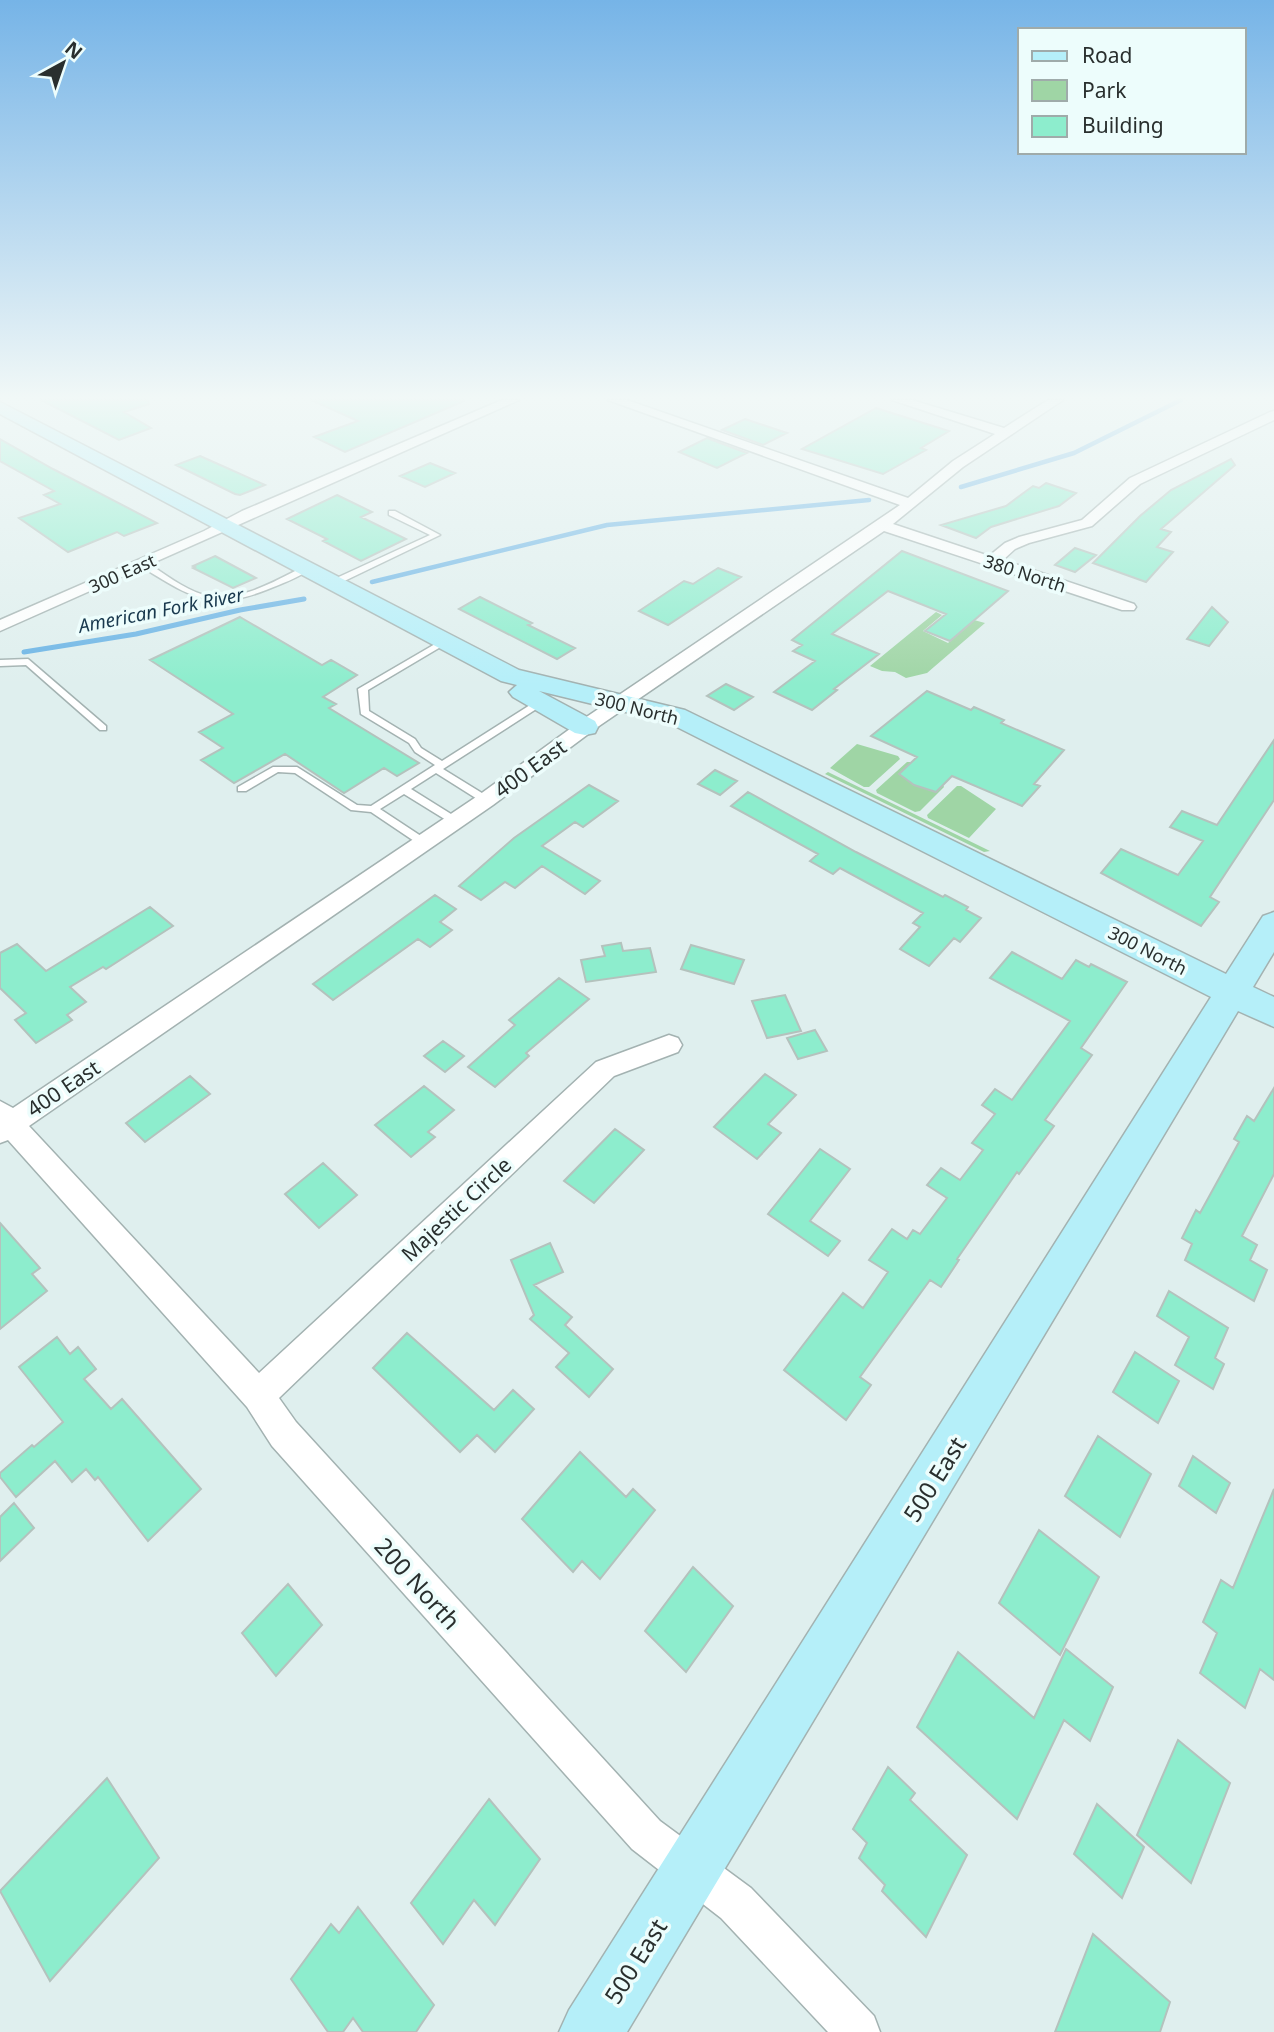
<svg xmlns="http://www.w3.org/2000/svg" width="1274" height="2032" viewBox="0 0 1274 2032" font-family="'Noto Sans',sans-serif">
<style>
.green{fill:#9fd5a5}
.lines{fill:none;stroke-linecap:round;stroke-linejoin:round}
.stream-far1{stroke:#6bb4e5;stroke-width:4.5}
.stream{stroke:#6bb4e5;stroke-width:5}
.building{fill:#8dedcd;stroke:#b4c2bd;stroke-width:2}
.lane-casing{stroke:#a3b2b1;stroke-width:3}
.street-casing{stroke:#a3b2b1;stroke-width:3}
.secondary-casing{stroke:#a3b2b1;stroke-width:3}
.lane{fill:#fff;fill-rule:evenodd}
.street{fill:#fff;fill-rule:evenodd}
.secondary{fill:#b5eff9;fill-rule:evenodd}
.labels{text-anchor:middle;dominant-baseline:central;stroke-width:7;stroke-linejoin:round;paint-order:stroke}
.far-street-label{font-size:18px;fill:#292f2e;stroke:#edfdfc}
.far-water-label{font-size:19px;font-style:italic;fill:#19394e;stroke:#edfdfc}
.street-label{font-size:21px;fill:#292f2e;stroke:#edfdfc}
.near-street-label{font-size:24px;fill:#292f2e;stroke:#edfdfc}
</style>
<rect width="100%" height="100%" fill="#dfefee"/>
<!-- green -->
<path class="green" d="M936,612L942,615L923,631L948,643L974,620L985,623L927,673L906,678L895,672L882,671L870,666Z
M857,744L898,756L900,759L869,787H864L830,768Z
M907,762H911L899,774L914,785H943L944,787L920,811L915,812L877,793L876,790Z
M828,772L990,851L984,852L825,774Z
M957,786H961L996,809L969,838L928,818L927,815Z"/>
<g class="lines">
<!-- stream-far1 -->
<path class="stream-far1" d="M961,487L1074,453L1181,400
M372,582L607,525L869,500"/>
<!-- stream -->
<path class="stream" d="M24,652L136,634L240,610L304,599"/>
</g>
<!-- building -->
<path class="building" d="M41,400H148L149,404L124,412L151,428L119,440Z
M311,400H464V401L345,452L314,437L358,421Z
M876,408L949,431L921,448L926,450L883,474L802,449Z
M745,419L787,433L763,445L722,430Z
M707,438L747,453L717,468L679,452Z
M0,439L53,469L157,523L124,536L117,532L68,552L19,518L60,504L44,495L54,491L0,461Z
M200,456L227,468L265,485L240,495L235,494L176,465Z
M1231,459L1235,465L1161,529L1171,532L1157,547L1173,552L1146,582L1093,563L1140,516L1171,490Z
M430,463L455,473L425,487L400,476Z
M1046,483L1076,493L1059,506L991,527L976,538L941,525L1006,506L1033,486L1039,488Z
M337,495L372,512L361,517L406,539L361,561L323,541L327,539L287,519Z
M1075,548L1096,555L1075,572L1055,565Z
M902,551L1008,591L950,641L925,631L946,614L888,591L832,634L879,654L834,689L837,690L812,710L774,692L815,661L793,651L802,645L792,640Z
M215,556L256,578L233,588L193,568L195,567L193,566Z
M718,568L741,577L668,625L639,611L684,581L693,584Z
M480,597L532,623L528,625L575,648L557,659L459,609Z
M1212,607L1228,622L1209,646L1187,639Z
M240,617L322,665L331,660L357,675L323,697L336,704L329,708L419,763L397,776L384,768L344,793L285,754L234,783L201,760L223,748L199,732L233,714L150,660Z
M726,684L753,697L734,710L707,696Z
M927,691L971,710L974,707L1004,720L1001,723L1064,750L1034,784L1040,786L1022,806L952,776L936,792L914,785L899,774L917,757L871,736Z
M1274,740V800L1210,897L1219,902L1201,926L1101,873L1121,849L1178,875L1203,841L1170,827L1182,811L1217,825Z
M715,770L737,781L720,795L698,784Z
M589,785L618,801L583,827L575,822L542,846L600,881L585,894L542,866L515,888L505,882L481,900L459,886L514,838Z
M748,792L856,852L943,897L945,895L968,907L966,910L981,918L960,942L954,938L929,966L900,949L920,927L913,923L923,913L840,868L833,874L810,861L818,854L731,806Z
M435,895L456,909L440,922L452,930L430,947L418,939L333,1000L313,984Z
M150,907L173,926L106,969L103,967L70,987L86,1002L67,1015L72,1020L36,1043L15,1020L26,1013L0,988V953L17,944L46,971Z
M621,943L623,951L650,948L656,972L586,982L581,960L605,956L602,946Z
M691,945L744,960L734,984L681,969Z
M1012,952L1062,979L1076,960L1089,967L1091,964L1127,982L1081,1048L1092,1055L1045,1120L1054,1126L1019,1174L1017,1172L957,1259L959,1260L941,1287L930,1280L860,1377L871,1385L846,1420L784,1370L843,1293L863,1308L888,1272L869,1260L892,1229L907,1239L913,1230L920,1234L947,1198L927,1185L941,1168L960,1180L983,1150L972,1143L995,1114L982,1105L995,1089L1012,1100L1070,1021L990,978Z
M559,978L589,999L526,1053L529,1056L495,1087L468,1067L515,1025L509,1020Z
M785,995L801,1031L767,1038L752,1001Z
M815,1030L827,1051L798,1059L787,1038Z
M443,1041L464,1056L445,1072L424,1056Z
M765,1074L796,1095L768,1124L781,1133L757,1159L714,1127Z
M190,1076L210,1094L145,1142L126,1123Z
M424,1086L454,1110L428,1132L435,1137L411,1157L375,1125Z
M1274,1088V1174L1242,1236L1257,1245L1250,1260L1267,1270L1254,1301L1185,1260L1192,1244L1182,1238L1196,1210L1200,1213L1239,1142L1234,1139L1247,1116L1254,1121Z
M615,1129L644,1150L594,1203L564,1181Z
M820,1149L850,1169L810,1221L840,1241L828,1256L768,1214Z
M323,1163L357,1195L319,1228L285,1194Z
M0,1223L40,1268L32,1274L47,1291L0,1329Z
M550,1243L563,1272L534,1285L572,1317L565,1325L613,1369L589,1397L556,1367L569,1353L530,1319L534,1315L511,1260Z
M1169,1291L1228,1328L1215,1358L1224,1364L1213,1389L1175,1365L1189,1337L1157,1316Z
M407,1333L494,1410L513,1390L534,1409L495,1452L477,1435L460,1452L373,1368Z
M57,1337L70,1354L78,1347L96,1369L84,1379L111,1409L122,1399L201,1489L148,1541L98,1477L95,1480L86,1469L72,1482L55,1461L16,1497L0,1477V1473L32,1445L34,1447L63,1422L19,1367Z
M1135,1352L1179,1381L1158,1423L1113,1392Z
M1098,1436L1151,1474L1120,1537L1065,1496Z
M580,1452L626,1497L633,1489L655,1510L600,1579L582,1561L573,1572L522,1519Z
M1193,1456L1230,1483L1216,1513L1179,1486Z
M1274,1489V1680L1260,1669L1245,1708L1200,1673L1217,1633L1203,1622L1221,1580L1233,1588Z
M14,1503L34,1528L0,1561V1517Z
M1039,1530L1099,1577L1060,1655L999,1603Z
M693,1567L733,1606L686,1672L645,1631Z
M288,1584L322,1625L276,1676L242,1633Z
M1066,1649L1113,1687L1090,1741L1064,1720L1017,1819L917,1727L958,1652L1034,1718Z
M1178,1740L1230,1783L1191,1883L1137,1835Z
M888,1767L915,1793L910,1800L967,1855L926,1937L882,1891L885,1885L859,1858L867,1843L853,1829Z
M107,1778L159,1858L50,1981L0,1891Z
M489,1799L540,1859L495,1925L474,1900L443,1944L411,1903Z
M1097,1804L1144,1847L1122,1898L1074,1854Z
M358,1907L434,2005L416,2032H363L353,2018L343,2032H328L291,1979L331,1924L339,1933Z
M1093,1934L1170,2002L1160,2032H1055Z"/>
<g class="lines">
<defs>
<path id="lane" d="M389,511H395L440,535L336,585H330V581L430,535L389,515Z
M140,562H146C164,573 183,589 204,595C237,604 275,581 303,567L310,569C298,578 281,584 266,590C208,613 189,595 140,566Z
M442,640L449,642L368,690L369,711L415,739L421,748L442,761L538,700H544V704L443,769L490,798V802H482L436,773L411,789L459,819V823H451L404,794L380,809L427,840L428,843L427,846L423,847L371,812L351,810L295,773L278,772L246,791H238V787L273,767H297L357,805L371,806L435,765L415,752L409,743L361,714L358,689Z
M28,659L106,726V730H100L26,665L0,666V660Z"/>
<path id="street" d="M502,400H519L0,631V620L204,531L242,511Z
M608,400H627L908,498L953,461L995,434L892,400H912L1004,428L1048,400H1063L963,467L893,524L989,556L1005,543L1019,537L1082,520L1130,478L1270,412L1274,411V420L1140,484L1092,526L1029,543L1015,549L1003,560L1134,604L1136,607L1134,610H1122L884,531L599,726L493,805L29,1126L259,1373L596,1062L669,1035L678,1038L682,1045L678,1052L614,1076L279,1398L296,1422L660,1821L751,1888L874,2016L880,2032H828L721,1918L632,1849L272,1446L247,1407L8,1140L0,1143V1101L13,1108L479,795L585,718L900,505Z"/>
<path id="secondary" d="M0,402L519,670L685,710L1226,974L1263,916L1274,912V952L1253,987L1274,997V1027L1238,1011L627,2032H559L569,2010L1211,997L667,722L539,691L595,721L598,727L595,733L585,735L575,733L513,697L509,692L517,685L501,681L0,414Z"/>
</defs>
<!-- lane casing -->
<use href="#lane" class="lane-casing"/>
<!-- street casing -->
<use href="#street" class="street-casing"/>
<!-- secondary casing -->
<use href="#secondary" class="secondary-casing"/>
<!-- lane -->
<use href="#lane" class="lane"/>
<!-- street -->
<use href="#street" class="street"/>
<!-- secondary -->
<use href="#secondary" class="secondary"/>
</g>
<!-- sky -->
<linearGradient id="sky" x2="0" y2="1"><stop stop-color="#76b4e7"/><stop offset="0.58" stop-color="#f1f8f7"/><stop offset="1" stop-color="#f1f8f7" stop-opacity="0"/></linearGradient>
<rect width="1274" height="685" fill="url(#sky)"/>
<g class="labels">
<!-- far-street labels -->
<g class="far-street-label">
<text transform="translate(122 573) rotate(-24)">300 East</text>
<text transform="translate(1025 573) rotate(18)">380 North</text>
<text transform="translate(637 708) rotate(14)">300 North</text>
<text transform="translate(1148 950) rotate(27)">300 North</text>
</g>
<!-- far-water labels -->
<g class="far-water-label">
<text transform="translate(161 610) rotate(-11)">American Fork River</text>
</g>
<!-- street labels -->
<g class="street-label">
<text transform="translate(530 768) rotate(-36)">400 East</text>
<text transform="translate(63 1088) rotate(-34)">400 East</text>
<text transform="translate(456 1209) rotate(-43)">Majestic Circle</text>
</g>
<!-- near-street labels -->
<g class="near-street-label">
<text transform="translate(934 1479) rotate(-58)">500 East</text>
<text transform="translate(418 1583) rotate(48)">200 North</text>
<text transform="translate(635 1961) rotate(-58)">500 East</text>
</g>
</g>
<!-- legend -->
<rect x="1018" y="28" width="228" height="126" fill="#edfdfc" stroke="#9fabaa" stroke-width="2"/>
<rect x="1032" y="51" width="35" height="10" fill="#b5eff9" stroke="#9fabaa" stroke-width="2"/>
<text x="1082" y="63" font-size="21" fill="#292f2e">Road</text>
<rect x="1032" y="80" width="35" height="21" fill="#9fd5a5" stroke="#9fabaa" stroke-width="2"/>
<text x="1082" y="98" font-size="21" fill="#292f2e">Park</text>
<rect x="1032" y="116" width="35" height="21" fill="#8dedcd" stroke="#9fabaa" stroke-width="2"/>
<text x="1082" y="133" font-size="21" fill="#292f2e">Building</text>
<!-- north arrow -->
<g transform="translate(63 63) rotate(40)" stroke="#edfdfc" stroke-width="5" paint-order="stroke">
<path d="M0-5L12 26L0 18L-12 26Z" fill="#292f2e"/>
<text y="-10" font-size="19" font-weight="bold" text-anchor="middle" fill="#292f2e">N</text>
</g>
</svg>
